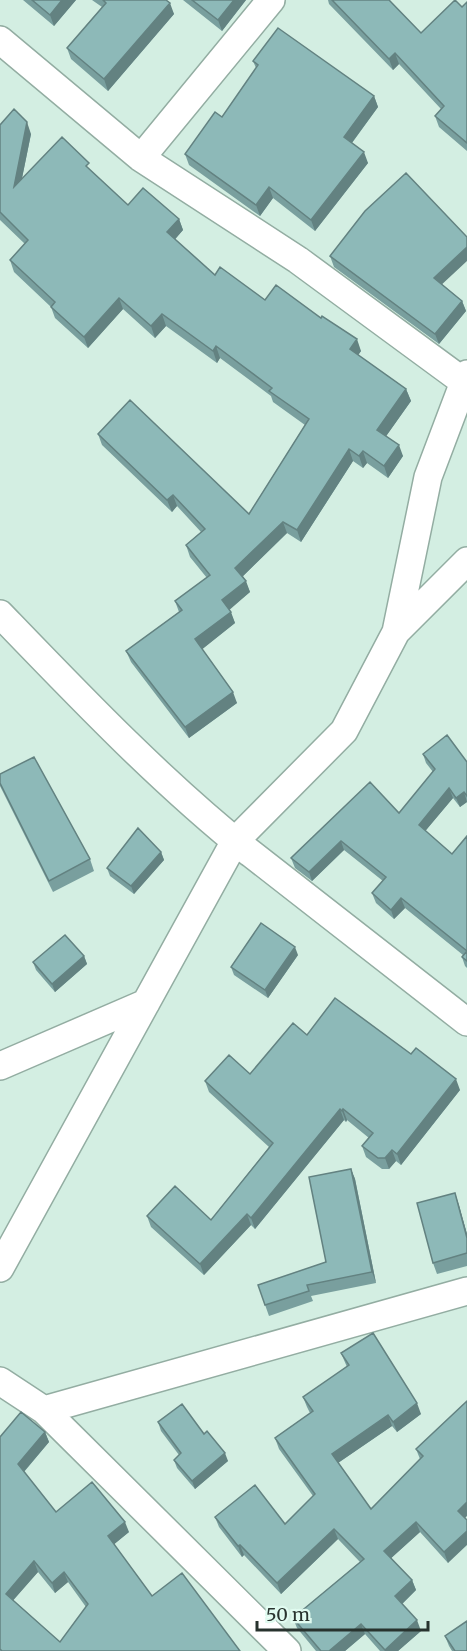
<svg xmlns="http://www.w3.org/2000/svg" width="467" height="1651" viewBox="0 0 467 1651" font-family="Merriweather,serif">
<style>
.lines{fill:none;stroke-linecap:round;stroke-linejoin:round}
.street-casing{stroke:#93ada2;stroke-width:30}
.street{stroke:#fff;stroke-width:27}
.wall{fill:#799f9e;fill-rule:evenodd}
.shaded-wall{fill:#638281}
.building{fill:#8db9b8;stroke:#638281;stroke-width:1.5;fill-rule:evenodd}
</style>
<rect width="100%" height="100%" fill="#d3eee2"/>
<g class="lines">
<defs>
<path id="street" d="M0,40L141,158L298,260L464,382
M141,158L271,0
M0,614C80,697 160,781 250,853
M396,632L428,477L467,374
M235,841L344,731L396,632L467,561
M0,1066L146,1003
M0,1268L235,841L467,1022
M0,1381L44,1410L287,1651
M44,1410L467,1291"/>
</defs>
<!-- street casing -->
<use href="#street" class="street-casing"/>
<!-- street -->
<use href="#street" class="street"/>
</g>
<!-- wall -->
<path class="wall" d="M23,0H76L54,26Z
M92,0H166L174,14L108,91L71,59L67,48L102,7Z
M183,0H246L222,31Z
M328,0H389L421,33L462,7L467,2V151L439,127L435,116L441,109L399,64L393,70L329,4Z
M253,61L374,96L378,107L352,143L368,163L315,231L273,198L260,216L189,165L185,154L222,117L256,68Z
M0,125L31,134L22,178L91,171L128,205L179,219L183,230L175,239L215,275L265,300L361,351L358,355L406,389L411,401L386,436L403,456L388,478L367,463L363,468L353,461L301,542L287,533L243,576L250,592L229,609L235,623L202,649L237,703L189,738L131,662L126,651L179,612L175,601L207,578L190,557L186,545L201,532L177,506L172,512L102,445L98,434L249,514L305,425L273,402L271,396L220,358L217,363L166,326L155,338L123,309L88,348L55,318L51,307L14,272L10,260L25,244L0,220Z
M330,256L442,284L462,301L466,311L439,344L334,267Z
M423,754L467,762V802L460,807L453,798L425,831L452,854L467,836V968L465,966L462,957L463,955L405,908L394,919L376,903L372,893L383,881L344,850L312,881L295,868L291,858L399,813L433,772L426,763Z
M0,783L90,859L94,871L53,892L0,786Z
M161,852L164,860L134,894L110,876L107,868Z
M298,955L268,998L234,975L231,967Z
M84,956L87,964L55,992L36,970L33,962Z
M307,1035L460,1090L401,1165L396,1161L389,1169H382L366,1157L362,1146L369,1138L347,1120L346,1122L344,1120L255,1229L251,1225L204,1275L151,1227L147,1216L211,1220L269,1147L209,1092L205,1081L250,1074Z
M351,1169L355,1179L376,1283L311,1296L313,1301L269,1316L258,1285L326,1262Z
M455,1193L467,1234V1266L437,1274L433,1263Z
M341,1353L421,1414L397,1432L392,1426L338,1463L371,1509L420,1459L416,1449L467,1401L465,1518L448,1563L420,1532L391,1558L412,1580L416,1590L402,1604L421,1631L398,1651H380L365,1634L345,1651H316L297,1628L293,1618L360,1562L338,1539L281,1594L244,1555L242,1557L219,1527L215,1517L285,1524L313,1496L279,1449L275,1438L310,1413L307,1407L303,1397L347,1367Z
M158,1422L204,1434L228,1461L195,1489L177,1468L174,1460L179,1455L161,1431Z
M45,1432L49,1442L24,1472L56,1512L129,1532L114,1544L152,1596L240,1651H0V1437ZM38,1572L55,1593L68,1582L86,1607L60,1642L13,1600Z
M445,1636L467,1651H452L449,1646Z"/>
<!-- shaded-wall -->
<path class="shaded-wall" d="M62,0H76L54,26L50,15Z
M234,0H246L222,31L218,20Z
M170,3L174,14L108,91L104,79Z
M395,53L399,64L393,70L389,59Z
M374,96L378,107L348,148L344,137Z
M27,122L31,134L18,198L14,187Z
M364,152L368,163L315,231L311,220Z
M269,187L273,198L260,216L256,205Z
M179,219L183,230L171,244L167,232Z
M467,247V261L438,288L434,278Z
M119,298L123,309L88,348L84,337Z
M462,301L466,311L439,344L435,334Z
M162,314L166,326L155,338L151,326Z
M357,339L361,351L354,361L350,349Z
M216,346L220,358L217,363L213,351Z
M406,389L411,401L382,442L377,430Z
M399,445L403,456L388,478L384,466Z
M349,449L353,461L301,542L297,530Z
M363,451L367,463L363,468L359,456Z
M173,495L177,506L172,512L167,500Z
M283,522L287,533L240,579L235,568Z
M246,581L250,592L227,612L222,600Z
M231,612L235,623L200,651L195,639Z
M233,692L237,703L189,738L185,727Z
M449,788L453,798L422,835L419,825Z
M464,792L467,802L460,807L456,798Z
M341,841L344,850L312,881L309,872Z
M161,852L164,860L134,894L131,886Z
M401,898L405,908L394,919L391,910Z
M295,947L298,955L268,998L265,990Z
M84,956L87,964L55,992L52,984Z
M456,1079L460,1090L401,1165L397,1154Z
M340,1109L344,1120L255,1229L251,1218Z
M343,1109L347,1120L346,1122L342,1111Z
M392,1150L396,1161L389,1169L385,1158Z
M351,1169L355,1179L376,1283L372,1272Z
M455,1193L459,1205L467,1234V1238Z
M247,1214L251,1225L204,1275L200,1264Z
M417,1403L421,1414L397,1432L393,1422Z
M388,1415L392,1426L335,1465L332,1454Z
M45,1432L49,1442L21,1475L18,1464Z
M225,1453L228,1461L195,1489L192,1481Z
M467,1502V1516L462,1521L458,1511Z
M125,1522L129,1532L112,1546L108,1536Z
M416,1522L420,1532L388,1561L384,1551Z
M334,1529L338,1539L281,1594L277,1583Z
M467,1531V1545L448,1563L444,1552Z
M240,1545L244,1555L242,1557L238,1546Z
M34,1561L38,1572L10,1604L6,1594Z
M64,1572L68,1582L55,1593L52,1583Z
M412,1580L416,1590L399,1607L395,1596Z
M417,1620L421,1631L398,1651H385V1650Z
M361,1624L365,1634L345,1651H329Z"/>
<!-- building -->
<path class="building" d="M32,0H62L50,15Z
M103,0H166L170,3L104,79L67,48L106,3Z
M192,0H234L218,20Z
M332,0H389L421,33L455,0L462,7L467,2V143L435,116L444,106L395,53L389,59Z
M278,28L374,96L344,137L364,152L311,220L269,187L256,205L185,154L215,112L222,117L258,65L253,61Z
M14,109L27,122L14,187L62,137L89,163L86,166L128,205L143,188L179,219L167,232L215,275L220,267L265,300L276,285L321,318L322,316L357,339L350,349L406,389L377,430L399,445L384,466L363,451L359,456L349,449L297,530L283,522L235,568L246,581L222,600L231,612L195,639L233,692L185,727L126,651L182,610L175,601L210,575L186,545L205,529L173,495L167,500L98,434L130,400L249,514L309,419L269,391L272,388L216,346L213,351L162,314L151,326L119,298L84,337L51,307L55,302L10,260L28,240L0,212V125Z
M406,173L467,237V247L434,278L462,301L435,334L330,256L365,211Z
M447,735L467,762V796L464,792L456,798L449,788L419,825L452,854L467,836V961L462,957L467,951L401,898L391,910L372,893L386,877L341,841L309,872L291,858L370,782L399,813L435,769L423,754Z
M34,757L90,859L49,881L0,783V774Z
M138,828L161,852L131,886L107,868Z
M261,923L295,947L265,990L231,967Z
M65,935L84,956L52,984L33,962Z
M335,998L411,1054L416,1048L456,1079L397,1154L392,1150L385,1158H378L362,1146L373,1133L343,1109L342,1111L340,1109L251,1218L247,1214L200,1264L147,1216L175,1186L211,1220L273,1143L205,1081L229,1055L250,1074L293,1023L307,1035Z
M351,1169L372,1272L307,1285L309,1291L265,1305L258,1285L326,1262L309,1177Z
M455,1193L467,1238V1253L433,1263L417,1203Z
M373,1333L417,1403L393,1422L388,1415L332,1454L371,1509L423,1456L416,1449L467,1401V1502L458,1511L467,1520V1531L444,1552L416,1522L384,1551L412,1580L395,1596L417,1620L385,1650L361,1624L329,1651H321L293,1618L364,1559L334,1529L277,1583L240,1545L238,1546L215,1517L255,1485L285,1524L315,1494L275,1438L313,1411L303,1397L349,1365L341,1353Z
M182,1404L204,1434L207,1431L225,1453L192,1481L174,1460L181,1453L158,1422Z
M21,1412L45,1432L18,1464L56,1512L92,1482L125,1522L108,1536L152,1596L182,1573L240,1651H2L0,1649V1437ZM34,1561L52,1583L64,1572L88,1604L60,1642L6,1594Z
M467,1621V1651H455L445,1636Z"/>
<!-- scale -->
<path d="M257 1621v9h171v-9" fill="none" stroke="#28332e" stroke-width="3"/>
<text x="266" y="1621" font-size="18" fill="#28332e" stroke="#e0fbf0" stroke-width="4.5" paint-order="stroke">50 m</text>
</svg>
